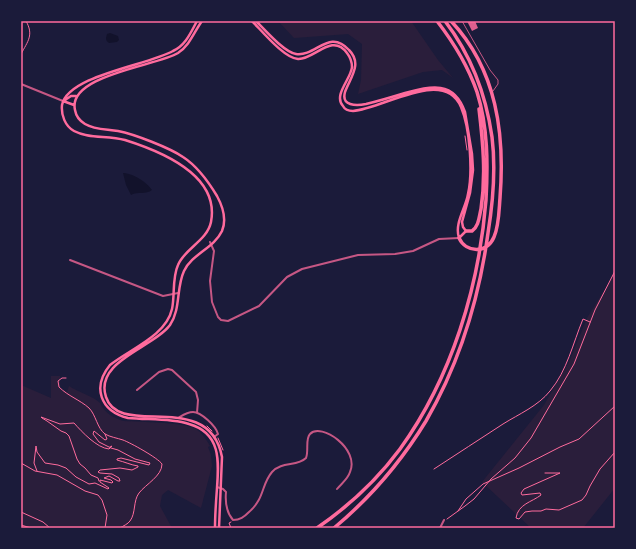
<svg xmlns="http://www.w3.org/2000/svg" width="636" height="549" viewBox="0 0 636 549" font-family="Georgia,serif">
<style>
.green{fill:#2a1e3b}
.water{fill:#12122b}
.building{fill:#dd5f8e}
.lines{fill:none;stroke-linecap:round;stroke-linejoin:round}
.path{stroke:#ff6b9d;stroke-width:1}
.service{stroke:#c65784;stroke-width:1}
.minor{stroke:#c65784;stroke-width:2}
.secondary{stroke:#ff6b9d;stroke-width:2.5}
.motorway{stroke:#ff6b9d;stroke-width:3.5}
.neatline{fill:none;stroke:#ff6b9d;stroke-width:1.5}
</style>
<rect width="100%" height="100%" fill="#1b1b3a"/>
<!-- green -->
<path class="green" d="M278,21H411L438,60L453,78L442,70L423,72L358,94L361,80L362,44L348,34L294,38Z
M615,273V488L583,528H531L482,482L544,405L569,362L587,318Z
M51,376H60V388L67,392L69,386C78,392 93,396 100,403C101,404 101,406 103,408C108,415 116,419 124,421C140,422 184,422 196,429C202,433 206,439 210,446L208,447L211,455L212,466L201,508L168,490L162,495L160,506L172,528H21V385L51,398Z"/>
<!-- water -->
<path class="water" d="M110,33L118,36L119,40L117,42L109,43C105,40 106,38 107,34Z
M123,173C132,173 147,182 152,190C146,195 138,191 131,195L126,185Z"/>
<!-- building -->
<path class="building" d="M467,21H475L478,28L472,31Z"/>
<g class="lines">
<!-- path -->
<path class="path" d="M21,54C28,41 34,35 26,21
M465,136L467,150
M66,378H62L58,381L59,387C68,396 80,400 89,408C96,415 97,428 105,434C110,437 117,438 123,440C131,443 158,458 162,464C162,476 146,484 139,493C133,501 136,513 130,521C128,524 123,526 120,528
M207,426L212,431
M218,438L223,450
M21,463L35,471L57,475L85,491L98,495L102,500L107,515L105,528
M434,469C457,454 480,439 503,424C519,414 538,406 550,391C567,371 573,343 583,319L590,322
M37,471L34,463L36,446L37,452L45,463L58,465L66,468L76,477L89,484L95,483L108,489L109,488L100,482V480L112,483L113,482L111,480L104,478L109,476L118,481H120L119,478L112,474L100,473L98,472L100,470L120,468L132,470L138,467V466C131,465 125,462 117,460V459L121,458L149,465L150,463L135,459L118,450L111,448L99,442L93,434L94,431L105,440L107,439L105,434
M545,473H560L524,489L521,493L522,495L540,493L541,495C532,502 518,504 516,518L519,519L525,512L532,511H541L546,509L559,510L582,500L586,495L590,486L600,469L615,452
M99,481L98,478L91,475L85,468L80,464L77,459L69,436L66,433L61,431L47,421L42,418L41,417L60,424L74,423C82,432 97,448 109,449L112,446L110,447
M21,489V490
M458,511L466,499L483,484L519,468L560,447L579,439L615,406
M21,512L43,522L50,528
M447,519L465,506L474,499L491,479L515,458L531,438L574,364L595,310L615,271
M231,522L229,523L231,528
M21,525L31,528"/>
<!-- service -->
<path class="service" d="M462,21L490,70L498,80V84L493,91"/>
<!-- minor -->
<path class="minor" d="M21,84L63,101
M210,242L214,251L210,281L212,302L218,317L221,320L228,321L259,306L287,277L302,269L358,255L395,254L413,251L439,239L459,238
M70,260L163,296L178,293
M137,390L159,372L168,369L172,370L196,392L198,400L197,413
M178,418C183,415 187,412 193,412C201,412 216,426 218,434L214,437
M217,487L223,489L226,492C225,503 226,512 233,520C240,520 244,517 249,512C265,498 261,485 272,472C282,461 297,467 306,458C309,451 305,439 310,434C321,422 360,449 350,472C348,479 341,484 337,489
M440,528L444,520"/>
<!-- secondary -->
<path class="secondary" d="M197,21C191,32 186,45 173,51C149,65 68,75 62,105C61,115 65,126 74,131C89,139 108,135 125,140C160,151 220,175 211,222C207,241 185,248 178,265C172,278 175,295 172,309C166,336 130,349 110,365C92,387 100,411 128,418C148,420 170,418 189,424C221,433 219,461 217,488C216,501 215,515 215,528
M202,21C194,32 190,45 178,53C157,66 67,75 75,110C76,116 80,121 85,124C95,130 107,129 118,131C134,134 170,148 183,157C197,166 208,181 217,196C223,207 227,219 222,231C214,248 192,254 184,271C176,288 181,309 170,325C153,348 94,361 106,397C119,439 209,388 222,457L219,528
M252,21C262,31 284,58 298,59C314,60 332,32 347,53C350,57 352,62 352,67C351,79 333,95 343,106C345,110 349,111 353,111C383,109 444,67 461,107C470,128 473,172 468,194C466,208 454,223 459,238L466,231L463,227L462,222L470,193L473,170L472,154L465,112C454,80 431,86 405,93C392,97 379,101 366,104C356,106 341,106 345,92C350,78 363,64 349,50C329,28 316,57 296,54C284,52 265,30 256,21
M65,100L71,96H76
M63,101L74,105"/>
<!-- motorway -->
<path class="motorway" d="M451,21C497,70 505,134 500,198C499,210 499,226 494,237C487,254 466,253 459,238
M466,231H472C479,226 479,217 481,209C486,175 483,143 479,109
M317,528C349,506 377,480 400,449C452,377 479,287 486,200C488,164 488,127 477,92C468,66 454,43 437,21
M334,528C370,498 401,462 426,421C459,364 479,299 488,233C493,202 496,169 492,137C486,95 471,55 445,21"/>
</g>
<!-- border -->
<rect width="636" height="549" fill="none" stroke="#1b1b3a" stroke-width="44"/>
<rect x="22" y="22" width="592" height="505" class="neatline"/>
</svg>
